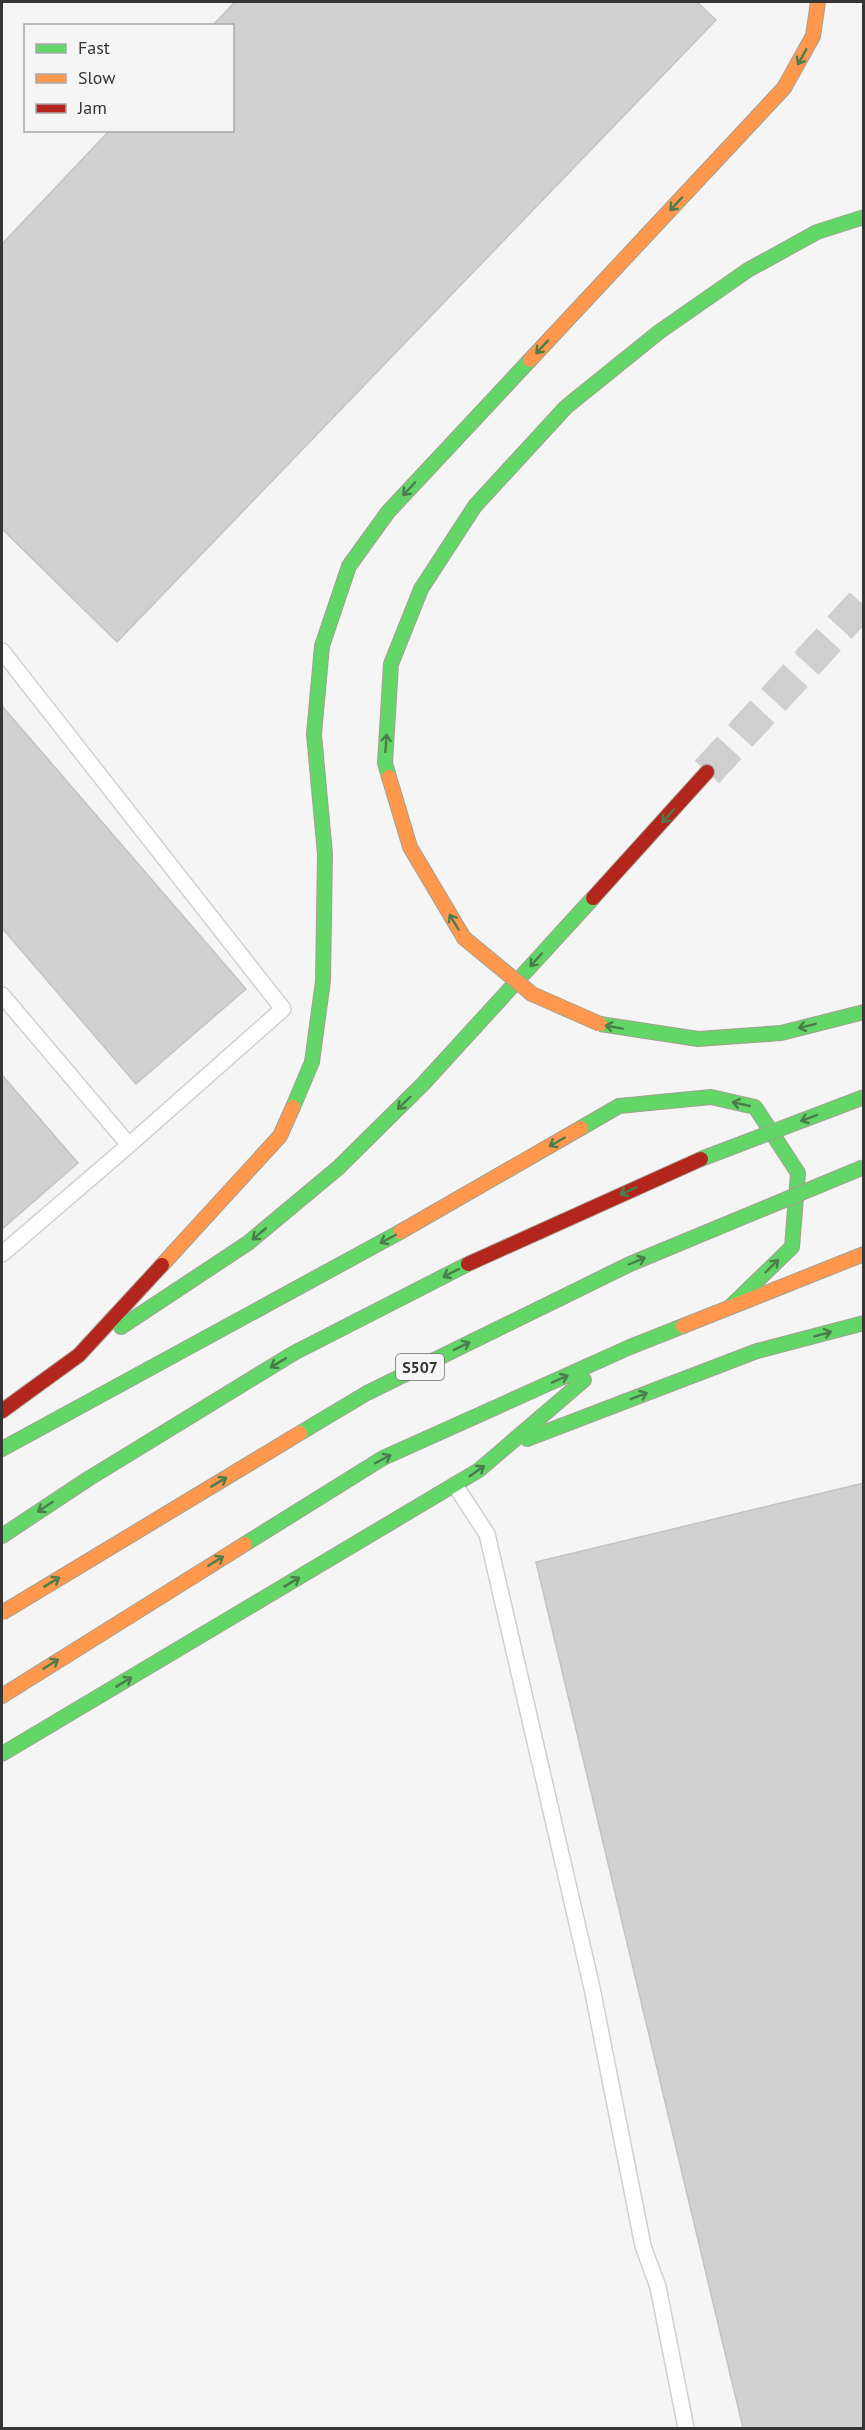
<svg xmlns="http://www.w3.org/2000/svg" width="865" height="2430" viewBox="0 0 865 2430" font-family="'PT Sans',sans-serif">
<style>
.building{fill:#d1d1d2;stroke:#c3c3c3;stroke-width:1.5}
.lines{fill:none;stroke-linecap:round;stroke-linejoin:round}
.highway-tunnel{stroke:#cfcfcf;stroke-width:33;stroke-dasharray:33 16;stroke-linecap:butt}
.lane-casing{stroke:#d0d0d1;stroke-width:18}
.fast-casing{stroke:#a4a091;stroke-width:16}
.slow-casing{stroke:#a4a091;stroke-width:16}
.jam-casing{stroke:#a4a091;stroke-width:16}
.lane{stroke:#fefefe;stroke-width:15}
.fast{stroke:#63d668;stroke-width:14}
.slow{stroke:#ff974d;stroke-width:14}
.jam{stroke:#b3261e;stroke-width:14}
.fast-bridge-casing{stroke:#a4a091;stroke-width:16;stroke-linecap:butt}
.slow-bridge-casing{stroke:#a4a091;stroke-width:16;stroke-linecap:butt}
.jam-bridge-casing{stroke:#a4a091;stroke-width:16;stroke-linecap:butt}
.fast-bridge{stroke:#63d668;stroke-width:14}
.slow-bridge{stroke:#ff974d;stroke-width:14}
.jam-bridge{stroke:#b3261e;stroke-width:14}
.oneway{stroke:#4a7d4c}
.labels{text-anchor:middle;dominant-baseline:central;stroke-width:5;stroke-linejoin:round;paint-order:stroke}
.shield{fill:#f5f5f6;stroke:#6f6f6f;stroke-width:1.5}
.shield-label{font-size:16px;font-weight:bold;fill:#353535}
</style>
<rect width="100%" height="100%" fill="#f5f5f6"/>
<!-- building -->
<path class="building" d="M235,2H697L716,20L117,642L2,529V244L110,130H232V26H212Z
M2,706L246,989L136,1084L2,928Z
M2,1075L78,1163L2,1229Z
M864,1483V2428H743L536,1562Z"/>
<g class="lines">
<!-- highway-tunnel -->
<path class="highway-tunnel" d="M707,772L864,601"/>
<defs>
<path id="lane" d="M2,651L283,1009L129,1145L2,1254
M2,995L129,1145
M455,1485L487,1534L592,1988L643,2246L658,2287L686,2428"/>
<path id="fast" d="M293,1107L312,1062L323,981L325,854L314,734L322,646L349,566L388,512L530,360
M581,1128L619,1106L711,1097L755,1107L798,1173L792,1247L730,1307
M121,1327L248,1243L338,1168L423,1084L593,898
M527,1439L757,1351L864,1323
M2,1449L400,1232
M2,1536L88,1479
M245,1544L383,1458L630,1347L683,1326
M2,1754L479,1470L584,1380"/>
<path id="slow" d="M530,360L784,88L813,36L818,2
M400,1232L581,1128
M162,1265L280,1136L293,1107
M683,1326L864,1254
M2,1696L245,1544"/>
<path id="jam" d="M593,898L707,772
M2,1411L79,1355L162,1265"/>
</defs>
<!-- lane casing -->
<use href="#lane" class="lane-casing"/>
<!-- fast casing -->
<use href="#fast" class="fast-casing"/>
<!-- slow casing -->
<use href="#slow" class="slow-casing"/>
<!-- jam casing -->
<use href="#jam" class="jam-casing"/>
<!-- lane -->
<use href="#lane" class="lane"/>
<!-- fast -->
<use href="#fast" class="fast"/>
<!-- slow -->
<use href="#slow" class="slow"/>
<!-- jam -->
<use href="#jam" class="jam"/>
<defs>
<path id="fast-bridge" d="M389,777L385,763L391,664L421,589L475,506L566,407L659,332L748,270L817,232L864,217
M600,1024L698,1039L781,1033L864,1012
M701,1159L864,1097
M300,1433L367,1393L630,1264L864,1167
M88,1479L294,1353L468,1264"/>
<path id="slow-bridge" d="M389,777L410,847L464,938L532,994L600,1024
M2,1613L300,1433"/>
<path id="jam-bridge" d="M468,1264L701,1159"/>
</defs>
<!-- fast-bridge casing -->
<use href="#fast-bridge" class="fast-bridge-casing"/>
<!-- slow-bridge casing -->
<use href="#slow-bridge" class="slow-bridge-casing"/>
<!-- jam-bridge casing -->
<use href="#jam-bridge" class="jam-bridge-casing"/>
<!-- fast-bridge -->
<use href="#fast-bridge" class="fast-bridge"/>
<!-- slow-bridge -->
<use href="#slow-bridge" class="slow-bridge"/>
<!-- jam-bridge -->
<use href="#jam-bridge" class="jam-bridge"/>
</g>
<!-- one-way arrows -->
<defs><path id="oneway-shaft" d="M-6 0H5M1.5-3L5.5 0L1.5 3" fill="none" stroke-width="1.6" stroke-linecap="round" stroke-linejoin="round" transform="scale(1.5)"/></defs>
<g class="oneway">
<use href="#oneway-shaft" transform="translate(802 57) rotate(119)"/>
<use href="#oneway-shaft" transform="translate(676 204) rotate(133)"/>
<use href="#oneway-shaft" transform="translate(542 347) rotate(133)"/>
<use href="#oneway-shaft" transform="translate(409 489) rotate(133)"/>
<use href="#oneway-shaft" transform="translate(386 743) rotate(-86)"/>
<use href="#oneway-shaft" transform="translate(668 816) rotate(132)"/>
<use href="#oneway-shaft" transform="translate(454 922) rotate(-121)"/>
<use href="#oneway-shaft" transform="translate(536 960) rotate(132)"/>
<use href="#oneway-shaft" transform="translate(807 1026) rotate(166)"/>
<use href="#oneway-shaft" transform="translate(614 1027) rotate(-170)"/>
<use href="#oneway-shaft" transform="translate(404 1103) rotate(136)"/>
<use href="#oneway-shaft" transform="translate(741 1104) rotate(-167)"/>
<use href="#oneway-shaft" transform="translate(809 1118) rotate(159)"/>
<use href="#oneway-shaft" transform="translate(557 1142) rotate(150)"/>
<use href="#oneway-shaft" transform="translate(628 1191) rotate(156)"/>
<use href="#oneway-shaft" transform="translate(259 1234) rotate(140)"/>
<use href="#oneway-shaft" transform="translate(388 1239) rotate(152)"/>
<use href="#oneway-shaft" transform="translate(637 1261) rotate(-23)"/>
<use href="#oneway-shaft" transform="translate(772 1266) rotate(-44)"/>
<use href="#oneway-shaft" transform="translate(451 1273) rotate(153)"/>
<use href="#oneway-shaft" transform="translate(823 1334) rotate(-15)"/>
<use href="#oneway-shaft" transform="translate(462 1346) rotate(-26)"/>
<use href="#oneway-shaft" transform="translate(278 1363) rotate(149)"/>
<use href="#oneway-shaft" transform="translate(560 1379) rotate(-24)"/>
<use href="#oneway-shaft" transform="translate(639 1396) rotate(-21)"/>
<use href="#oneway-shaft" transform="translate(383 1459) rotate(-28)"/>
<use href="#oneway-shaft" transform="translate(477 1471) rotate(-35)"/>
<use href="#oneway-shaft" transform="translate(219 1482) rotate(-31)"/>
<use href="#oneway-shaft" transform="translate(45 1507) rotate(147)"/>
<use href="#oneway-shaft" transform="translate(216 1561) rotate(-32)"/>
<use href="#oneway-shaft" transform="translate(52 1582) rotate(-31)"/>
<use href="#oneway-shaft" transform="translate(292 1582) rotate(-31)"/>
<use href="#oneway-shaft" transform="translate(51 1664) rotate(-32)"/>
<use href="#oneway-shaft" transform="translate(124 1682) rotate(-31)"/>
</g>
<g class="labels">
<!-- shield labels -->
<rect class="shield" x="396" y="1354" width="48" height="26" rx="4.5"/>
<g class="shield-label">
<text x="420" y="1367">S507</text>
</g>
</g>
<!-- border -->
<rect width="865" height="2430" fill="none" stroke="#353535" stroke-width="6"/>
<!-- legend -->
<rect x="24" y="24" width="210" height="108" fill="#f5f5f6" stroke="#a8a8a9" stroke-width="1.5"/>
<rect x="36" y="44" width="30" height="9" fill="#63d668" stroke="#a8a8a9" stroke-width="1.5"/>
<text x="78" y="54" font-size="18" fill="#353535">Fast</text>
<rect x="36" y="74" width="30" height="9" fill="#ff974d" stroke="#a8a8a9" stroke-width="1.5"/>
<text x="78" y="84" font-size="18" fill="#353535">Slow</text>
<rect x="36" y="104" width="30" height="9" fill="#b3261e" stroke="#a8a8a9" stroke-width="1.5"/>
<text x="78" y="114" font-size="18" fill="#353535">Jam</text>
</svg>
